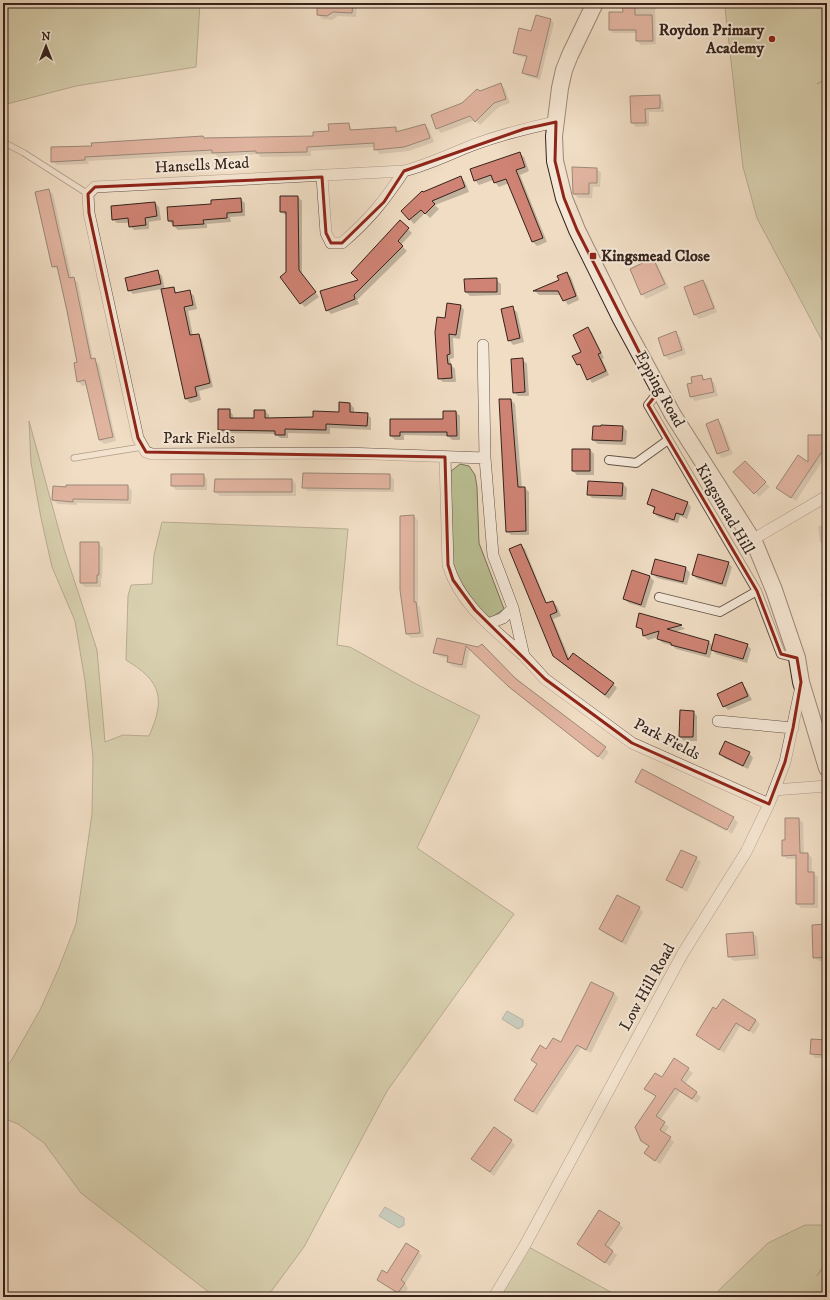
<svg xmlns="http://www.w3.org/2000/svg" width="830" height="1300" viewBox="0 0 830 1300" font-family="'IM FELL DW Pica',serif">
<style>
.green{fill:#bac094;stroke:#787258}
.water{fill:#9abbb6;stroke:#727e78}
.shadow{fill:#0003}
.building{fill:#cf8374;stroke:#35231c}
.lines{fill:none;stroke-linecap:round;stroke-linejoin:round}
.service-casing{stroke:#645246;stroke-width:7}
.pedestrian-casing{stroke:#645246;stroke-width:10}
.minor-casing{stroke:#645246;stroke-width:12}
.secondary-casing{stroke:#35231c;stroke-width:18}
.service{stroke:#f5e9d9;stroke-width:5.5}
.pedestrian{stroke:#f5e9d9;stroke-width:8}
.minor{stroke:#f5e9d9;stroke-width:11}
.secondary{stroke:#f5e9d9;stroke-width:16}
.marked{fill:none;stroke:#8f2418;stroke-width:3;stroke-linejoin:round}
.poi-dot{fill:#8f2418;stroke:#f5e9d9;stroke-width:1.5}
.labels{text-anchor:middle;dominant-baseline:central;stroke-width:4;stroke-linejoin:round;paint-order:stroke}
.poi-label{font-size:16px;font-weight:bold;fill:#35231c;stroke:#f5e9d9;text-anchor:end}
.street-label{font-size:16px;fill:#35231c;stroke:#f5e9d9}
</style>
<rect width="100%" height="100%" fill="#f0ddc4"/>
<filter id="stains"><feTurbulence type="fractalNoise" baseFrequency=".005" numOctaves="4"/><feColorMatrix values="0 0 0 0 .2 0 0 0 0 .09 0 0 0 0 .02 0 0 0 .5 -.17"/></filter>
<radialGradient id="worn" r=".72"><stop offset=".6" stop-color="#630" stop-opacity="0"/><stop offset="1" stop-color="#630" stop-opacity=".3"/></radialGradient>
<!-- green -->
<path class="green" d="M3,3H200L196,67L76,86L3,105Z
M729,3H827V78L817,84L827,79V350L757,218L743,167L725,8Z
M29,421L64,549L97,650L105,742L123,735L149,736C166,698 161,681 126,660L128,596L131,585L152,584L154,555L162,522L348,529L337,645L350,647L416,684L480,716L417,848L514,914L387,1091L304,1247L267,1297H215L81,1193L44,1143L18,1124L3,1118V1070L11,1061L40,1010L58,970L76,924L92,814L93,758L85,681L75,621L52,567L41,518L31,463Z
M460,464L469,466L475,475L477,487L479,543L504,609L491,618L475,610L453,580L450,472Z
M805,1225H827V1260L817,1276L827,1262V1297H715L719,1290L768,1243Z
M525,1245L618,1296L620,1297H494Z"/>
<!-- water -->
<path class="water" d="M507,1011L523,1020V1026L518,1029L502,1019Z
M385,1207L404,1218V1225L399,1228L379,1216Z"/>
<!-- shadow -->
<path class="shadow" d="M317,3H357L356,17L338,16L332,20L322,19L318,14Z
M623,3H659L655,10L656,44L641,45L637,41V33H613L610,30L624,13Z
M550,20L554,23L540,80L527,76L523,73L527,58L518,56L514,53L532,32Z
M501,85L505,89L510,103L499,107L480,125L475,120L441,133L437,128L463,104L479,92Z
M659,96L663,101L664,112H649V126L636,127L632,123L631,97Z
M349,124L353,131L396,128L400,132L425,125L429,129L434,142L409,151L379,154L375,147L311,151V156L261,157L258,154L218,157L215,154L88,161L89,164L57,165L52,161L205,139L314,137Z
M519,153L524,157L529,171L520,175L547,242L537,246L533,242L509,183L499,187L493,180L479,185L475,180Z
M597,169L601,173L600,187H593L592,198H578L574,194Z
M461,177L465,182L469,192L435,205L439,209L430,218L425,213L414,224L402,211Z
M48,190L53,194L72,279L78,282L93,360L99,364L116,441L104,444L99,440L87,385L82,386L78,381V363L59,270L53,267Z
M298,197L302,201V275L319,297L305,307L301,303L287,273V216L281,212Z
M240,199L245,203V216L230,217L231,222L207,224V228L178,230L169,221L212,205Z
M155,203L159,207L161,220L149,222V229L134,230L130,226L129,223H117L113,219Z
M400,222L412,233L401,245L407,251L357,300L359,304L331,314L327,310L360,280Z
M653,259L657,264L669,288L646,299L642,294Z
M158,272L162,276L165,290L173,288L178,294L190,292L194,296L197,309L188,311L193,336L198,335L202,339L213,387L199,391L201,400L190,403L186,399L162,289L133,294L129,290Z
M567,273L571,277L579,300L568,305L561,295H539L535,291L560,281Z
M496,280L501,284V295L470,296L466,292Z
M703,281L707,285L717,312L699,319L695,315L685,288Z
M460,305L464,310L460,339L453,338L454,358L450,359L451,365L455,369L456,382H443L439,378L446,319Z
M512,308L517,312L524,342L513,345L509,340Z
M588,328L592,333L604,358L602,359L609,375L592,383L583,368L578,364L583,352Z
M675,333L680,337L686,354L669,360L665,356L659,338Z
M523,360L527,364L529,396H518L514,392Z
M701,376L706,380L711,379L715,384L718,396L695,401L691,397L693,384Z
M511,400L515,404L522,488H525L529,492V535H511L507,531Z
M350,404L354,408V414H367L371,418V430L330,428V434L288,433V438H280L276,434L223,433L219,429L229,410L233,415V419H255L265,411L269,415V419L314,418L340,413Z
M456,412L460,416V440H452L448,436L404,435V440H395L391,436V420H444Z
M718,420L722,425L733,454L722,458L718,454Z
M623,427L627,431L626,445L598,444L593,440Z
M827,436V457H825L796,501L777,488L809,464Z
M590,450L594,454V475H577L573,471Z
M745,462L770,487L759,497L735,472Z
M203,475L207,479V490H176L172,486Z
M390,475L394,480V492L308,491L303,487Z
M292,480L296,484V496H220L215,492Z
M623,484L627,488L626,500L592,498L588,494Z
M128,486L132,491L131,504L77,503V505L58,504L53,500Z
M687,502L691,507L687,519L680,516L678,523L658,517L654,513L655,509L648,504Z
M414,516L418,521V605L420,607L424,637L411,638L407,634Z
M827,525V546H824L820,542L818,526Z
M98,543L103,548L102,579H101V587H85L81,583Z
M521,545L525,549L547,604L553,602L557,606L561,616L553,619L570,660L613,684L617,688L609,699L558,660Z
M728,563L732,567L726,587L697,579L693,575Z
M686,568L690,573L687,585L657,578L652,573Z
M633,571L650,577L654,581L645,608L629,603L624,599Z
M827,591V606L820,594Z
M640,615L681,626L685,629L674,632L709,642L713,646L747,645L751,649L747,663L716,654L712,650L710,658L676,649L673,646L663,643L658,639L659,637L648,640L644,636L643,631L637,626Z
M437,639L479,648L609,752L603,760L526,701L470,648L466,669L452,666L448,662L449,659L439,656L434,652Z
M742,684L746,688L752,700L728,710L724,706Z
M693,712L697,716V741H684L680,736Z
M720,753H749L753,758L748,769L724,758Z
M637,782L732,818L726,831L641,786Z
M734,819L738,822L732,834L728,831Z
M786,819H799L803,823L804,854H808L812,858V873L818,877V908H801L797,904V859H787L783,855L786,841Z
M682,851L696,858L701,862L687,892L667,880Z
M639,908L643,912L626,945L604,933L600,929Z
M825,921H827V961H819L814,957Z
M753,933L757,937L759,959L734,961L729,957Z
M614,993L618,998L591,1053L581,1048L537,1115L520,1104L515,1100L538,1065L532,1060L561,1044Z
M713,1009L756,1020L760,1024L754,1034L740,1026L724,1053L697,1035Z
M827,1041V1058H815L811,1053Z
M675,1060L693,1073L685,1084L701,1097L697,1103L680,1092L660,1120L669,1127L664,1134L674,1142L660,1164L645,1153L650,1147L641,1140L657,1097L646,1089L662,1078Z
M511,1141L515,1145L494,1176L473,1159Z
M619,1224L623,1228L609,1249L617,1255L610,1266L578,1244Z
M418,1251L422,1256L405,1284L408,1288L403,1297L378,1280Z"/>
<!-- building -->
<path class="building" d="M317,3H353L352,13L333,12L327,16L317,15Z
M622,3H635V15H652L653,41H636V30H609V12H623Z
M536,15L551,19L537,77L522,73L527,56L513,53L519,28L531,31Z
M501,83L506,99L494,103L475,122L470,116L436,129L431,115L462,103L477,89L480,91Z
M660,95V108L645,109L646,123H631L630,96Z
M349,123L350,130L396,127V132L425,124L430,138L404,147L374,150V143L307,147V152L256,153V151L212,153V150L85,157V160L51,162V147L92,146L91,143L203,136L204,138L313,136V132L329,131L328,124Z
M520,152L525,167L516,170L543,238L532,242L506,179L494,183L491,175L474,181L470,169Z
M572,167L597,168V183H589V194H573Z
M461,176L465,187L432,201L435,204L425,214L421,210L409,220L401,211L422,191L423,192Z
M49,189L69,278L74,277L91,359L95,358L113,437L99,440L85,380L77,382L74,363L77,362L67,311L57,266L52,267L35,192Z
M280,196H298L299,270L316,292L300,304L280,277L286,272V212H280Z
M241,198L242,212L227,213V218L203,220L204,224L173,226V221H168L167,207L211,204V200Z
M155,202L157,216L145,218L146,225L129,227L128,218L112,220L111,206Z
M400,220L409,228L398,241L403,246L354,295L355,299L326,311L320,291L358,280L351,273Z
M653,258L665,284L641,295L630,269Z
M158,270L161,284L128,291L125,278Z
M567,272L576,296L563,301L558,291H533L559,280L557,276Z
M497,278V292H465L464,279Z
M703,280L714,308L694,315L684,287Z
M174,287L175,293L190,290L193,305L184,307L190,335L199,334L210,383L195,387L197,396L185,399L161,289Z
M447,303L461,305L456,335L449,334L450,354L447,355L448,364H451L452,378L438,379L435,332L437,317L445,318Z
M513,306L520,338L508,341L501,309Z
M588,327L601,353L598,354L606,371L587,380L580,364L577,365L572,356L581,352L573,335Z
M676,331L682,350L664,356L658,338Z
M523,358L525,392L513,393L511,359Z
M702,375L703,380L711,378L714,392L690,397L687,384L692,383L691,377Z
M499,399H511L518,487H525L526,531L506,532Z
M339,402L350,403V412L368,413L367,426L326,424V430L285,429V435H275V431L218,430V409H230V418H254V410H265V418L313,417V411L339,412Z
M443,411H456L457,436H447V432H400V436H390V419H443Z
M718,419L729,450L717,454L706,424Z
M601,425L623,426L622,441L592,440L593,426H601Z
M808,435H827V453H821L791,498L776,488L798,455L808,462Z
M572,449H590V471H572Z
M745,461L766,482L754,494L733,472Z
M303,473L390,474V489L302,488Z
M171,474H204V486H171Z
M215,479H292V492H214Z
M588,481L623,483L622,496L587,495Z
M66,485H128V500L73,499V502L52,500L53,486L66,487Z
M652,489L688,502L683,515L676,513L674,520L653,513L655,507L647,504Z
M414,515V602H416L420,633L406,634L400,590V516Z
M80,542H99V575H97V583H80Z
M521,544L546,603L553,601L557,612L550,615L568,660L573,653L614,683L605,695L553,656L509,549Z
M698,554L729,562L722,584L692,575Z
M655,559L686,567L683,582L651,574Z
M632,570L650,576L641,605L623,599Z
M639,613L682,625L667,629L709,641L706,654L671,645V643L657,639L659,631L643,636L642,629L636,627Z
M715,634L748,644L743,659L711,650Z
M437,638L478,647L482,644L516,679L606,747L598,757L509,687L466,646L462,665L447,662L448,656L433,653Z
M742,682L748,696L723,707L717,694Z
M680,710L694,711L693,737H679Z
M725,741L750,752L743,766L719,754Z
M642,769L734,817L727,830L635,782Z
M785,818H799L800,853H808V872H814V904H796V855L782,856V840H785Z
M681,850L697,857L682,888L666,880Z
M617,895L640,907L622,942L599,929Z
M827,924V957L813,958L812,925Z
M753,932L755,955L728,957L726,934Z
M591,982L614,993L586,1050L577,1045L533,1112L514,1100L537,1064L531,1060L540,1045L546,1049L553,1038L561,1042Z
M723,999L756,1020L749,1031L736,1023L719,1050L696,1035L713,1007L716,1009Z
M811,1039L827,1040V1055L810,1054Z
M674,1058L689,1068L681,1080L697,1092L692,1099L675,1088L656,1116L665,1122L660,1130L671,1137L655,1161L644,1153L649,1146L641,1141L635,1127L656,1096L644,1089L655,1073L662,1077Z
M494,1127L512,1140L490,1172L471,1159Z
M599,1210L620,1223L605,1245L613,1251L605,1263L577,1244Z
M406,1243L419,1251L401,1280L405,1283L398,1293L377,1280L382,1270L387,1273Z"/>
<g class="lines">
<defs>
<path id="service" d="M3,142L24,153L88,194
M74,458L142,447"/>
<path id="pedestrian" d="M659,391L648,405L757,591
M609,460L636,463L668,440
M659,597L720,612L757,591L781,654L797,658"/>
<path id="minor" d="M322,177L326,233L331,243H342C369,220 385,200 404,171
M483,345L485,458L493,555L513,608L524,656L545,679L632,743L769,804
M445,457L448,565C460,605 495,630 524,656
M485,458L345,453L152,454L146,452L138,438L89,213L88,194L95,187L404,171C428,165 450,154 473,145C500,135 527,128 556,122
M752,540L827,496
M488,624L503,618L513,608
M718,721L793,728
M774,790L827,786
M494,1297L525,1245L683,953L746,852L769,804L785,762L801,686"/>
<path id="secondary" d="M595,3L570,55L564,70L560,88L554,136L555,161L564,198L577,230L621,319L673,415L755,544L774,590L797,658L801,682L827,768"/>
</defs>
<!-- service casing -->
<use href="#service" class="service-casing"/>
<!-- pedestrian casing -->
<use href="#pedestrian" class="pedestrian-casing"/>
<!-- minor casing -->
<use href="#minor" class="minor-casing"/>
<!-- secondary casing -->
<use href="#secondary" class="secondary-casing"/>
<!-- service -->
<use href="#service" class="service"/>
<!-- pedestrian -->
<use href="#pedestrian" class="pedestrian"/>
<!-- minor -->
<use href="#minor" class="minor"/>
<!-- secondary -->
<use href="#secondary" class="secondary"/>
</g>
<!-- marked area -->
<path d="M0 0H830V1300H0ZM556,122L555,161L564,198L577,230L659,391L648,405L757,591L781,654L797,658L801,682L793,728L785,762L769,804L632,743L545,679L475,610L453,580L448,565L445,457L146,452L138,438L89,213L88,194L95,187L322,177L326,233L331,243H342L384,202L404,171L524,129Z" fill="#f0ddc4" fill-opacity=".55" fill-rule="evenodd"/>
<path class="marked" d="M556,122L555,161L564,198L577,230L659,391L648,405L757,591L781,654L797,658L801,682L793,728L785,762L769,804L632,743L545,679L475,610L453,580L448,565L445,457L146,452L138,438L89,213L88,194L95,187L322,177L326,233L331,243H342L384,202L404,171L524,129Z"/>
<!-- markers -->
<g class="poi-dot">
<circle cx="772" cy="39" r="4"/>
<rect x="589" y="252" width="8" height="8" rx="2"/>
</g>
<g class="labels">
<!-- poi labels -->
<g class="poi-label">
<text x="764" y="30">Roydon Primary<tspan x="764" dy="18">Academy</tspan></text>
<text x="601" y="256" text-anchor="start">Kingsmead Close</text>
</g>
<!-- street labels -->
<g class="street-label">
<text transform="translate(202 165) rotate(-3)">Hansells Mead</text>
<text transform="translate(660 389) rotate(61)">Epping Road</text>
<text x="199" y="438">Park Fields</text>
<text transform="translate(725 509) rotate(60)">Kingsmead Hill</text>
<text transform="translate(667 739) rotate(27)">Park Fields</text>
<text transform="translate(647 987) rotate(-61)">Low Hill Road</text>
</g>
</g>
<!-- margin -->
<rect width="830" height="1300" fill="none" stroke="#f0ddc4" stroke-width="16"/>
<rect x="4" y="4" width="822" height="1292" fill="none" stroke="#35231c" stroke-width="2"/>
<rect x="8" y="8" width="814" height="1284" fill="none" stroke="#35231c"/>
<!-- north arrow -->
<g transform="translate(46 46)" stroke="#f5e9d9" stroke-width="3" paint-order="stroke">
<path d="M0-3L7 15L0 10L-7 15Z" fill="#35231c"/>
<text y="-6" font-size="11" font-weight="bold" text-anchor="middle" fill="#35231c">N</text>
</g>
<rect width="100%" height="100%" filter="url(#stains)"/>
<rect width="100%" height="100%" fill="url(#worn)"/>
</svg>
